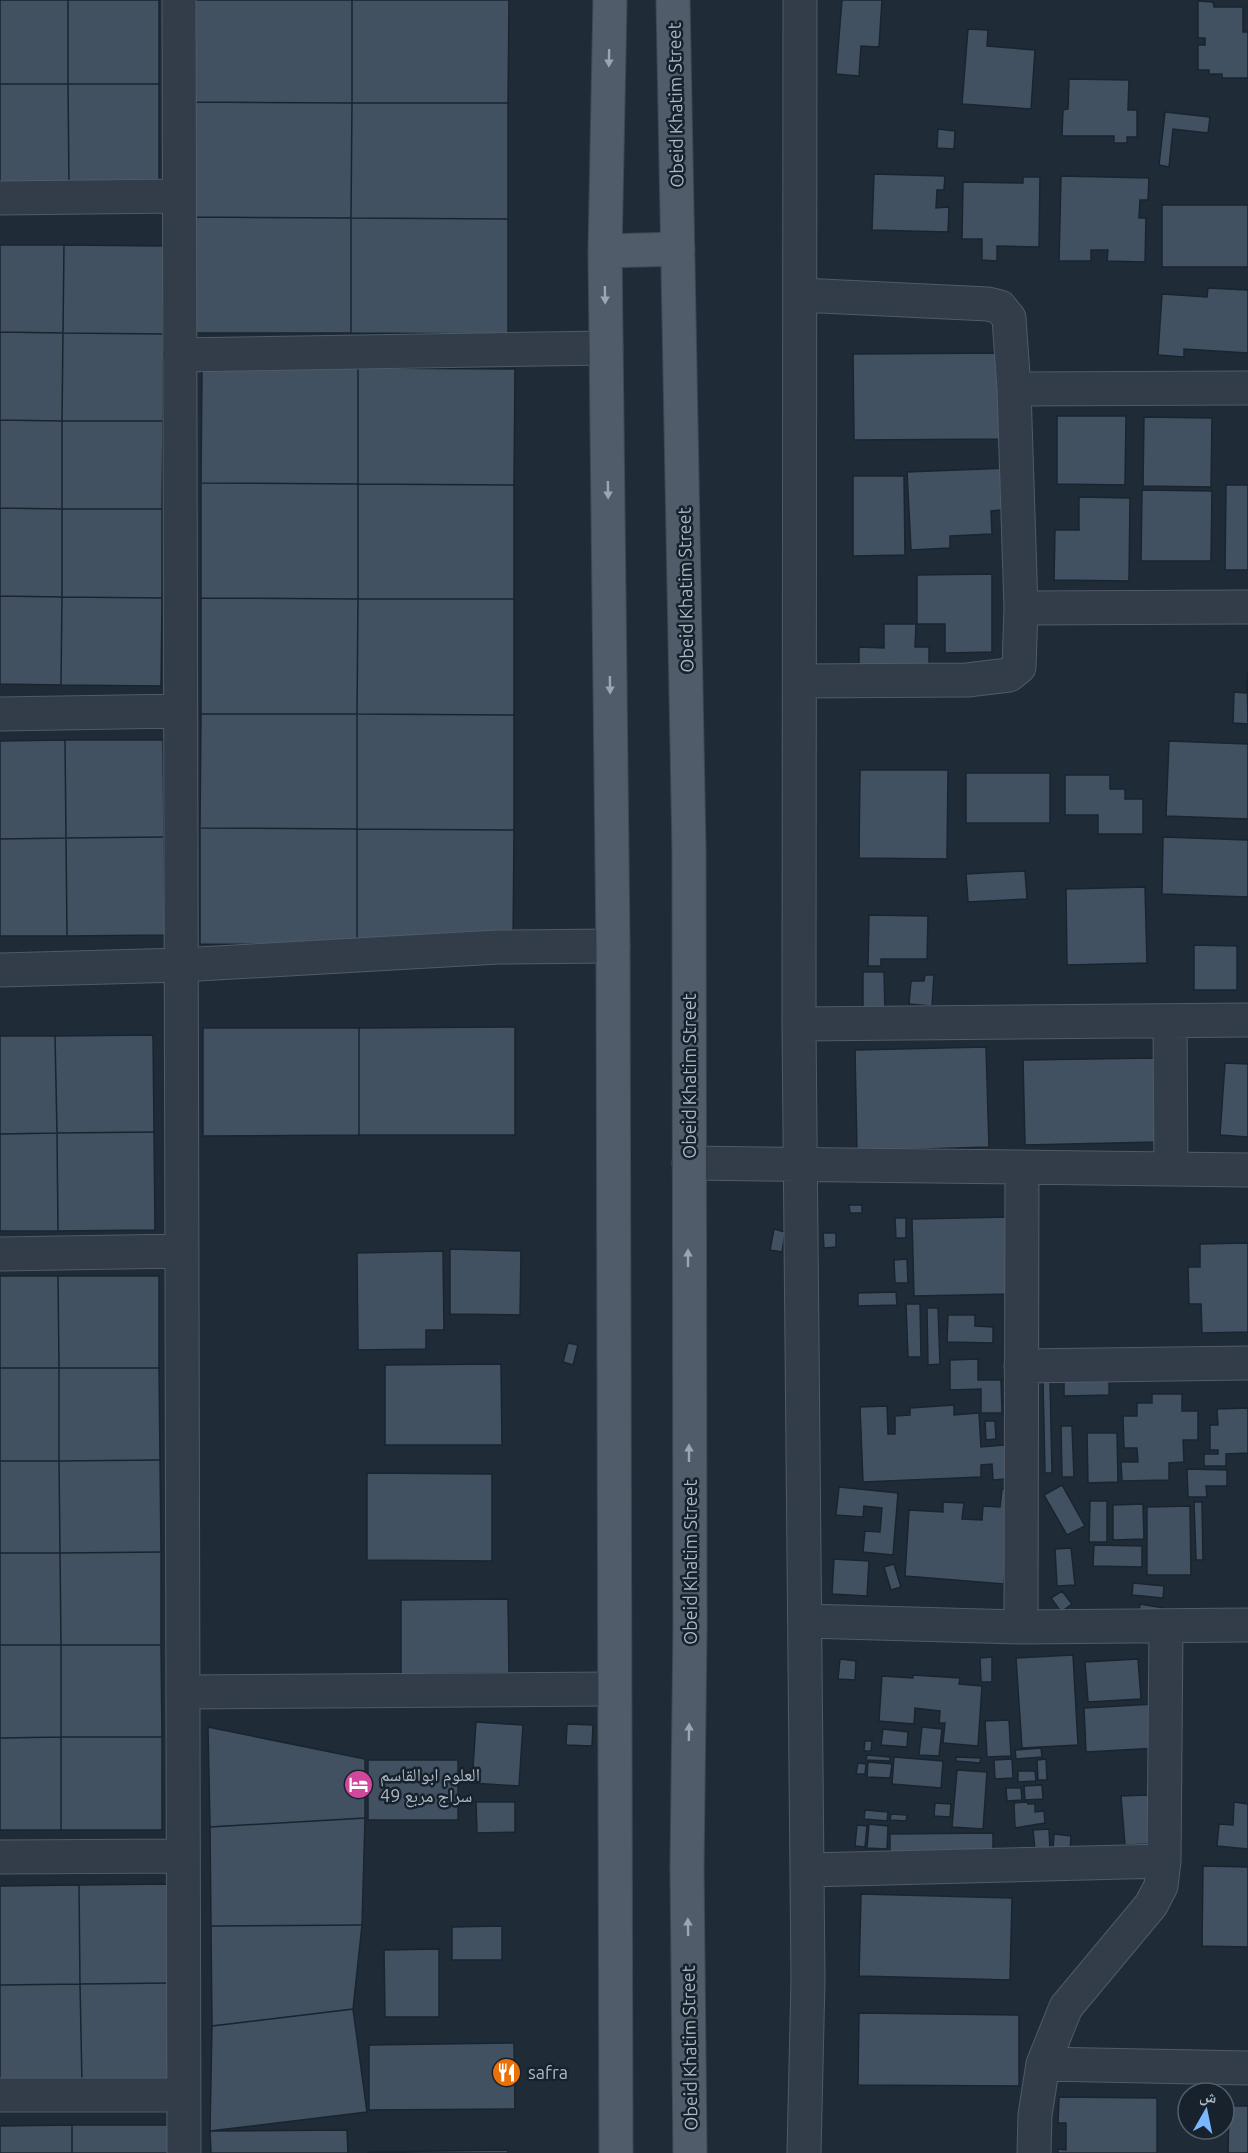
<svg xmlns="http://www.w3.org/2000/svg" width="1248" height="2153" viewBox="0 0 1248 2153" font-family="Ubuntu,'Noto Naskh Arabic',sans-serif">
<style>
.building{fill:#415161;stroke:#1a242f;stroke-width:1.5}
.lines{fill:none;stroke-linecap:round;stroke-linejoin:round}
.minor-casing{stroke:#505b67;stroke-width:35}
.primary-casing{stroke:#3f4955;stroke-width:35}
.minor{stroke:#323d49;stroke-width:33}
.primary{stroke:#505c69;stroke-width:33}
.oneway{fill:#9aa6b3}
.labels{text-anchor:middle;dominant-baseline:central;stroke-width:5;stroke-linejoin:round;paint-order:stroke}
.street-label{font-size:18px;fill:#acb8c6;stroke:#18222d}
.poi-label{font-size:18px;fill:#acb8c6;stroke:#18222d;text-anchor:start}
</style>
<rect width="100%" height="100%" fill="#1f2c38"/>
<!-- building -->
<path class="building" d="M0,0H68V84H0Z
M68,0H159V84H68Z
M195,0H352V103L195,102Z
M352,0H509L508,103H352Z
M842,0H882L879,47L861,46L859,76L836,74Z
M1198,1L1213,2L1214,7H1243V32H1248V78H1222V74H1209V70H1198V45H1205V38H1198Z
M968,29L988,30L987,46L1035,50L1031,109L962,104Z
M1069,79L1129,80L1128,110H1137V137H1127V143H1114V136H1062L1063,110L1068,109Z
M0,84H68L69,185H0Z
M68,84H159V185H69Z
M195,102L352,103L351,218L195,217Z
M352,103H508V219L351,218Z
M1165,112L1210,117L1208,133L1173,129L1169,167L1159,165Z
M938,129L955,131L954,149L937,148Z
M874,174L945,176L944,190H937L936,208L949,207L948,232L872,230Z
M1061,176L1149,178L1148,200H1140L1139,218H1146L1145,262L1107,261L1108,250H1091V261H1059Z
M1023,177H1040L1039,247L997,246V261L982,260V239H962L963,182L1023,183Z
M1162,205H1248V267H1162Z
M195,217L351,218V333H195Z
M351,218L508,219V334L351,333Z
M0,245H64L63,333L0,332Z
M64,245L164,246L163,334L63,333Z
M1208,288L1248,290V353L1184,349V357L1158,355L1162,294L1207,297Z
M0,332L63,333L62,421L0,420Z
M63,333L163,334V421H62Z
M1007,353L1008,439L854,440L853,354Z
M202,368H358V484L201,483Z
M358,368L515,369L514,485L358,484Z
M1057,416H1126L1125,485L1057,484Z
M1144,417L1212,418L1211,487L1143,486Z
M0,420L62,421V509L0,508Z
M62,421H163L162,509H62Z
M1008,468L1011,509L991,511L992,534L950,536V548L911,550L907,472Z
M853,476H904L905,555L853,556Z
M201,483L358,484V599L201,598Z
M358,484L514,485V599H358Z
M1226,485H1248V570H1225Z
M1142,490L1212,491L1211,561H1141Z
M1079,497L1130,498L1129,581L1054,580L1055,530H1079Z
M0,508L62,509V597L0,596Z
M62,509H162V598L62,597Z
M992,574V652L945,653V624H917V575Z
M0,596L62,597L61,685L0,684Z
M62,597L162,598L161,686L61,685Z
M201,598L358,599L357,714H201Z
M358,599H514V715L357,714Z
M884,624H916L915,647H929V670H859V647L884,648Z
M1247,671L1248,724L1233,723L1234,692L1247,693Z
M201,714H357V829L200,828Z
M357,714L514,715V830L357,829Z
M65,740L66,838L0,839V741Z
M65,740H163L164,837L66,838Z
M1169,741L1248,744V819L1166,816Z
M860,770H948L947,859L859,858Z
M966,773H1050V823H966Z
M1065,775H1110V789H1125V799H1143V834H1098V815H1065Z
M200,828L357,829V945L200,944Z
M357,829L514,830L513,945H357Z
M164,837L165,935L67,936L66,838Z
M1163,837L1248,840V897L1162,894Z
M66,838L67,936H0V839Z
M1025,871L1027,899L968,902L966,874Z
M1145,887L1147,963L1067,965L1066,889Z
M869,915L928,916L927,959H881V966H868Z
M1194,945L1237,946V990H1194Z
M863,972H884L885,1011H863Z
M925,975H934L932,1006L909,1004L911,981H924Z
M515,1027V1135H359V1028Z
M203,1028H359V1135L203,1136Z
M153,1035L154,1132L57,1133L55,1036Z
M0,1036H55L57,1133L0,1134Z
M986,1047L989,1147L857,1151L855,1050Z
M1155,1058L1157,1142L1025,1145L1023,1060Z
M1225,1063L1248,1064V1137L1220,1135Z
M154,1132L155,1230L58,1231L57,1133Z
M57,1133L58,1231H0V1134Z
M849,1205H862V1213H850Z
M1010,1217L1012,1294L914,1296L912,1219Z
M895,1218H906V1238H896Z
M774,1229L785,1232L782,1252L770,1250Z
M823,1233H836V1247L824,1248Z
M1248,1243V1332L1202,1333L1201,1304H1189L1188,1267H1200V1244Z
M450,1249L521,1251L520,1315L450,1314Z
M443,1251L444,1330H426V1349L358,1350L357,1253Z
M907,1259L908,1283H895L894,1260Z
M0,1276H58L59,1368H0Z
M58,1276H159V1368H59Z
M896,1292L897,1305L858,1306V1293Z
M906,1304H920L921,1357H908Z
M927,1308H938L940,1364L928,1365Z
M948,1315H975V1326L993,1327V1343L947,1342Z
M568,1343L578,1345L573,1365L563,1362Z
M978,1359V1380H1001L1002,1413H981V1389L950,1390V1360Z
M501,1364L502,1445H385V1365Z
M0,1368H59V1461H0Z
M59,1368H159L160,1460L59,1461Z
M1109,1374V1395L1064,1396V1375Z
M1050,1379L1052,1473H1045L1043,1380Z
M1152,1394H1182V1411H1198V1440H1183L1184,1462L1169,1463V1480L1122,1481L1121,1462H1138L1137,1448H1124L1123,1416H1137V1403H1152Z
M954,1405V1415L979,1413L981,1447L1005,1445L1006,1479L993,1480L992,1464L981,1465V1477L863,1482L860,1407L887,1406L888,1434H895V1416L910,1415V1408Z
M1248,1408V1453L1226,1454V1466H1204V1454H1218V1450H1210V1425H1218L1217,1409Z
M985,1421H995L996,1439L986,1440Z
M1061,1426H1072L1074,1477H1062Z
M1087,1433H1117L1118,1482L1088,1483Z
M160,1460L161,1552L60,1553L59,1461Z
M0,1461H59L60,1553H0Z
M1187,1469L1227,1470V1486H1206L1207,1497H1188Z
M367,1473L492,1474V1561L367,1560Z
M1062,1485L1085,1526L1067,1535L1044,1495Z
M839,1487L898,1493L893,1555L863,1552L865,1531L880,1532L882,1508L864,1506L863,1517L836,1515Z
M1002,1489H1011L1004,1584L905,1576L909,1510L943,1512V1502L964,1503L962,1519L982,1520L983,1506L1000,1507Z
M1090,1501H1107V1542H1089Z
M1194,1502H1202L1203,1560H1196Z
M1143,1504L1144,1539L1113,1540V1505Z
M1190,1506L1191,1575H1147V1507Z
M1094,1545L1142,1546V1567L1093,1566Z
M1071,1548L1075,1585L1057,1586L1055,1549Z
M161,1552V1645H61L60,1553Z
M0,1553H60L61,1645H0Z
M834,1559L869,1561L867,1596L832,1594Z
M894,1564L901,1587L891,1590L884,1567Z
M1133,1583L1164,1586L1163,1598L1132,1595Z
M1062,1591L1072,1604L1061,1612L1051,1598Z
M508,1599L509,1673L401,1674V1600Z
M1140,1604L1164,1608L1163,1616L1139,1613Z
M0,1645H61V1737L0,1738Z
M61,1645H161L162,1737H61Z
M1073,1655L1078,1745L1022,1748L1016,1658Z
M992,1657V1682H981L980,1658Z
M840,1659L856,1661L855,1680L838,1679Z
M1138,1659L1141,1699L1088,1702L1085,1662Z
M913,1675L960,1678L959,1684L982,1686L978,1746L943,1743L945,1723H939L940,1711L915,1708L914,1724L879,1721L882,1676L913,1678Z
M1155,1704L1158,1748L1086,1752L1084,1708Z
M1009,1720L1011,1756L987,1757L985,1721Z
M476,1722L523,1725L519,1786L472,1783Z
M567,1724L593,1725L592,1746L566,1745Z
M208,1727L365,1759V1818L210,1827Z
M922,1727L942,1729L939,1756L919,1755Z
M883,1729L908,1732L907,1747L881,1745Z
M61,1737V1830H0V1738Z
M61,1737H162V1830H61Z
M865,1741H872L871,1751H864Z
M1041,1748L1042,1757L1016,1759L1015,1750Z
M867,1755L890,1757V1761L866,1760Z
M894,1757L943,1761L941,1788L892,1784Z
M956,1757L981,1758L980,1763L956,1761Z
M1012,1759L1013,1778L995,1779L994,1760Z
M1046,1759L1047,1780H1038L1037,1760Z
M368,1760H458V1820H368Z
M868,1762L892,1764L890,1778L867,1777Z
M858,1763L866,1764L865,1774H856Z
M957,1770L987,1772L983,1829L952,1827Z
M1018,1771H1035L1036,1781L1018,1782Z
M1042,1785L1043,1799L1025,1800L1024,1786Z
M1006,1788H1021L1022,1800L1007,1801Z
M1148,1795L1151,1844L1125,1845L1121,1796Z
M476,1802H515V1832L477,1833Z
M1027,1802L1028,1804H1035V1812L1044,1811L1045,1823L1015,1828L1014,1803Z
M1234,1802L1248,1804V1849L1217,1846L1219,1824L1233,1825Z
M935,1803L951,1804L950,1817L934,1816Z
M865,1810L888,1812L887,1821L864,1819Z
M891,1814L907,1815L906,1821L890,1820Z
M365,1818L362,1925L211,1926L210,1827Z
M869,1824L888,1826L887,1849L867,1848Z
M857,1825L867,1826L865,1847L855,1846Z
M1049,1829L1050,1849L1035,1850L1033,1830Z
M993,1833V1853H890V1834Z
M1054,1834L1071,1836L1070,1850L1053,1849Z
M1203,1866L1248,1867V1947L1202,1946Z
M168,1884L170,1983L80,1984L79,1885Z
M79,1885L80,1984L0,1985V1886Z
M861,1894L1012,1898L1010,1980L859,1976Z
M362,1925L353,2009L212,2026L211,1926Z
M502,1926V1960H452V1927Z
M439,1949V2017H385L384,1950Z
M170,1983L171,2082L82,2083L80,1984Z
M80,1984L82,2083L0,2084V1985Z
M353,2009L367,2112L210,2131L212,2026Z
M859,2013L1019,2015V2086L858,2085Z
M514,2043L515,2109L369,2110V2045Z
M1059,2097L1157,2098V2153H1058V2149L1066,2150V2123H1058Z
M1229,2106H1248V2153H1228Z
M72,2125V2153H0V2126Z
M72,2125H170V2153H72Z
M347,2130L348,2153H211L210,2131Z
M508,2150V2153H368V2152Z"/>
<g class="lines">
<defs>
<path id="minor" d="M179,0L184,2153
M800,0L799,1024L808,1980L804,2153
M0,198L179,196
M801,295L988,304L1000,307L1009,318L1014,389L1021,608L1248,607
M179,355L606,348
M1014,389L1248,388
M800,681L967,680L1009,675L1019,667L1021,608
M0,714L180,711
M0,970L181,965L498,947L613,946
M1170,1021L1171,1169
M799,1024L1248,1020
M689,1163L1248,1170
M0,1254L182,1251
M1021,1366L1248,1363
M806,1621L1021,1627L1248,1625
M1021,1627L1022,1169
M183,1692L614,1689
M0,1857L183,1856
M808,1870L1164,1861
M1043,2064L1248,2068
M0,2095H183
M1034,2153L1035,2115L1043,2064L1066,2007L1151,1905L1161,1886L1164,1861L1166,1627"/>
<path id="primary" d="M610,0L605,251L613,946L616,2153
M673,0L689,850L690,1629L687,1868L690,2153
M605,251L678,249"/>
</defs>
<!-- minor casing -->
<use href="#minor" class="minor-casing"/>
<!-- primary casing -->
<use href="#primary" class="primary-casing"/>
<!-- minor -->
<use href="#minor" class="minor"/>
<!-- primary -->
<use href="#primary" class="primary"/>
</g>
<!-- one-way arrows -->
<defs><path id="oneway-solid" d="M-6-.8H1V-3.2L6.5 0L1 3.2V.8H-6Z" transform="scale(1.5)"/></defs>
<g class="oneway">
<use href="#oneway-solid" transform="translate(609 58) rotate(91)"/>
<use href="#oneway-solid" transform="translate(605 295) rotate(89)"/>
<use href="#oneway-solid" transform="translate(608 490) rotate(89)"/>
<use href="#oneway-solid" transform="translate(610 685) rotate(89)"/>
<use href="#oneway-solid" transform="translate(688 1258) rotate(-90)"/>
<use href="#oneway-solid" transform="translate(689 1453) rotate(-90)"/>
<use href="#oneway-solid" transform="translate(689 1732) rotate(-89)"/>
<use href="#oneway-solid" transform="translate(688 1927) rotate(-91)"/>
</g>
<!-- icons -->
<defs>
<symbol id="hotel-disc" viewBox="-11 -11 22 22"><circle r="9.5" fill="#d1479c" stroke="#18222d"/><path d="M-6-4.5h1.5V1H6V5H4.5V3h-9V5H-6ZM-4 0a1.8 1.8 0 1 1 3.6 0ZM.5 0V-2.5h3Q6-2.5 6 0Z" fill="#fff"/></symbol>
<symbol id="restaurant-disc" viewBox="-11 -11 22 22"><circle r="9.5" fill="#e8710a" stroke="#18222d"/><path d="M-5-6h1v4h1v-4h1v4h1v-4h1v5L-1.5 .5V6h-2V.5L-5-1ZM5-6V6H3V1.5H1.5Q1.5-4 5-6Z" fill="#fff"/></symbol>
</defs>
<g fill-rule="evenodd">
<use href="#hotel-disc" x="342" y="1768" width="33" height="33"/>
<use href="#restaurant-disc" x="490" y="2056" width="33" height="33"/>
</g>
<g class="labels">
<!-- street labels -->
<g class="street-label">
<text transform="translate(675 105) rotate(-91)">Obeid Khatim Street</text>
<text transform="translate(685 590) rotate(-91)">Obeid Khatim Street</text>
<text transform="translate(689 1076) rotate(-90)">Obeid Khatim Street</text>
<text transform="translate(690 1562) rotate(-90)">Obeid Khatim Street</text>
<text transform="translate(689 2048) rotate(-91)">Obeid Khatim Street</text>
</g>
<!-- poi labels -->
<g class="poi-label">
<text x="380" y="1774">العلوم ابوالقاسم<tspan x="380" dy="21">سراج مربع 49</tspan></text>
<text x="528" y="2072">safra</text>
</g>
</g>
<!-- north arrow -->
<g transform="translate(1206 2111) rotate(9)"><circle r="28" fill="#18222d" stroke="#535e6a" stroke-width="1.5"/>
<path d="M0-4.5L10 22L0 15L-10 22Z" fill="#79b7fe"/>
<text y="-9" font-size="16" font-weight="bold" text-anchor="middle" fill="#acb8c6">ش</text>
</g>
</svg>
